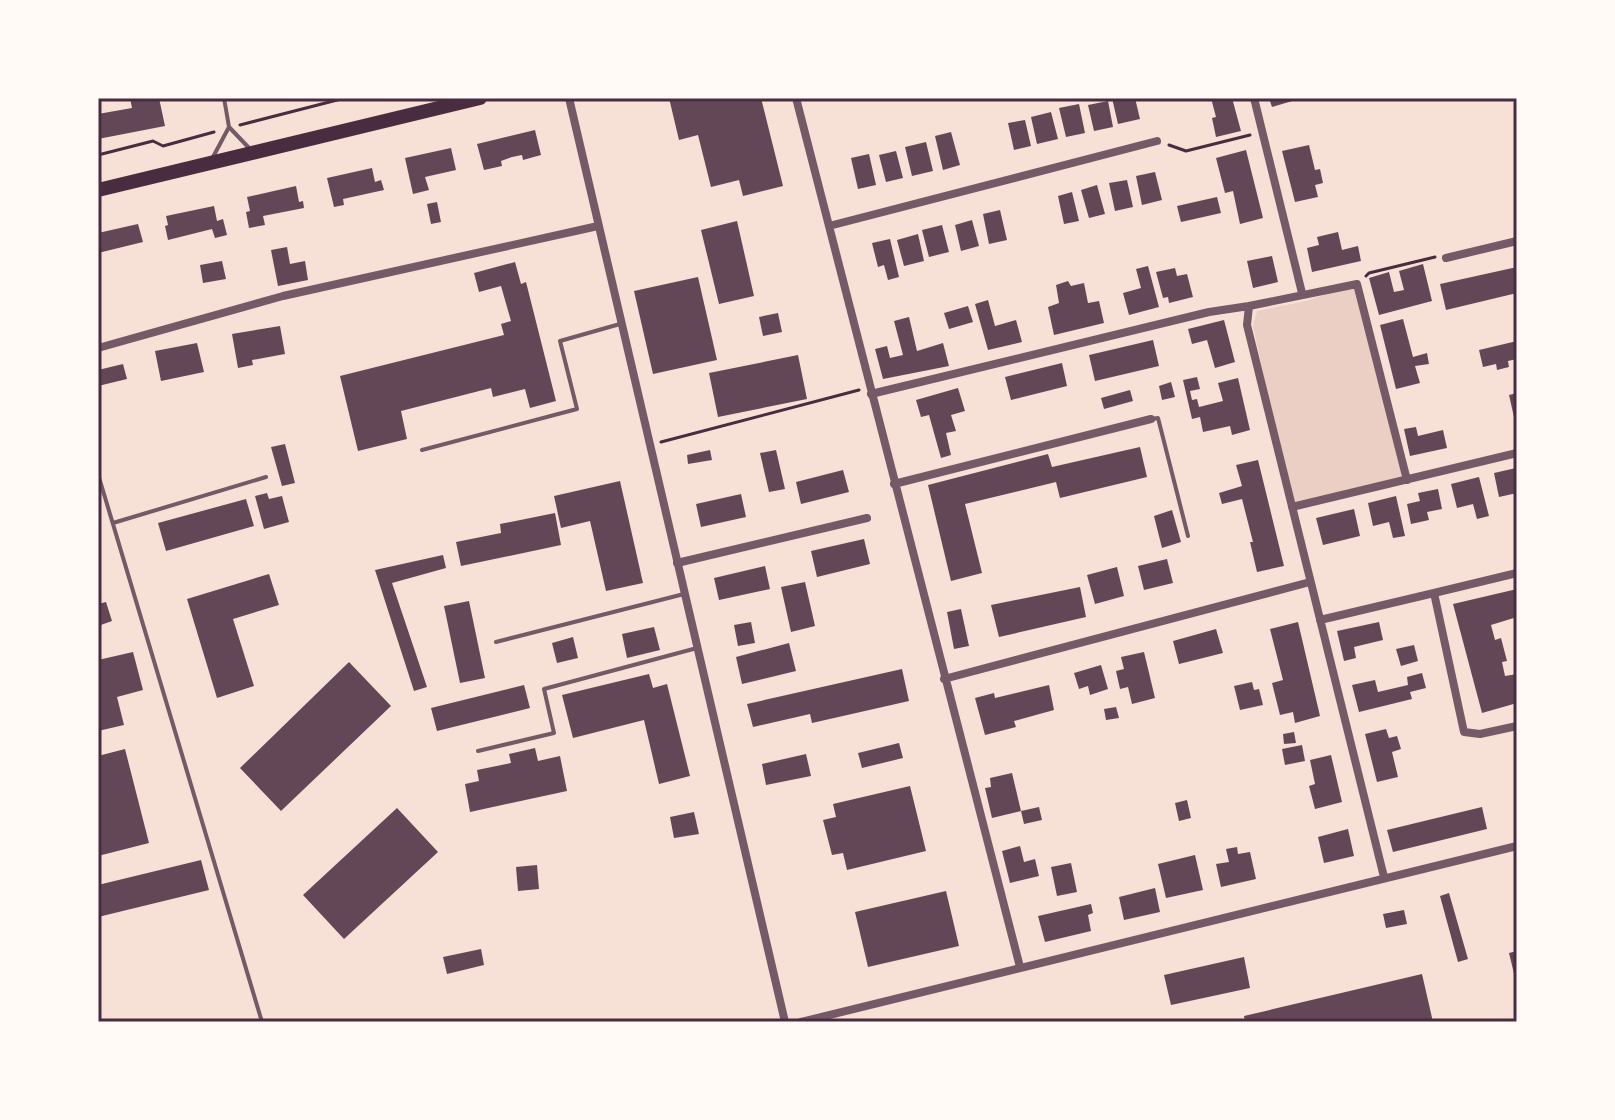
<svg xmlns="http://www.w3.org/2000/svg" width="1615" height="1120" viewBox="0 0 1615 1120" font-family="Georgia,serif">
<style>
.green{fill:#ebcfc5}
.building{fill:#644757}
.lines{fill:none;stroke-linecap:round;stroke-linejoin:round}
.path{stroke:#4a2c40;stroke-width:3}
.service{stroke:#755966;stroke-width:4}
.minor{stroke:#755966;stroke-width:8}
.primary{stroke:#4a2c40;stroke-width:14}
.neatline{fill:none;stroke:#4a2c40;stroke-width:3}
</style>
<rect width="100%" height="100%" fill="#f7e1d7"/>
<!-- green -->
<path class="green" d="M1357,284L1407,480L1292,507L1253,326L1257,311L1306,301Z"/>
<!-- building -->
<path class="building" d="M130,98H159L165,126L98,139V114L132,108Z
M669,98H761L783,186L743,196L739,180L711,187L698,135L679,140Z
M1112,98H1135L1140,119L1118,124Z
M1211,98H1232L1241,131L1216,137L1212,118L1216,117Z
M1269,98H1299V99L1272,107Z
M1108,101L1113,127L1094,131L1088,105Z
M1079,104L1085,133L1066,137L1059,108Z
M1051,112L1058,139L1037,144L1031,117Z
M1025,120L1031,146L1014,150L1008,123Z
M535,130L541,155L523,160L522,155L512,157L501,161L502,166L484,170L477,144Z
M951,132L960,165L943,170L935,136Z
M926,142L933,171L912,176L905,147Z
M1309,145L1315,170L1320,169L1323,183L1315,185L1318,197L1295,202L1282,151Z
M451,148L456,170L425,177L429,190L413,194L405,158Z
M1246,150L1263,218L1240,224L1233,191L1225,193L1216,158Z
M896,151L903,178L886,182L879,155Z
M869,154L876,185L858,189L851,158Z
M372,168L375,182L381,180L384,190L343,199L344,205L334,207L327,178Z
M1155,172L1162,200L1142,205L1136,176Z
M1127,180L1133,207L1115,211L1109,183Z
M1097,185L1105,214L1089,218L1081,190Z
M296,186L299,202L303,201L304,208L263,216L265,225L249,228L246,212L250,211L247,197Z
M1072,192L1079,221L1064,224L1058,196Z
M1217,197L1221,213L1181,222L1177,206Z
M437,202L441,222L431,224L427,204Z
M214,206L217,221L223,219L227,235L215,238L212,229L168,240L165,226L168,225L166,216Z
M1000,210L1007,240L989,244L983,214Z
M972,220L979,246L961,251L955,225Z
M737,221L754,296L719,304L701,230Z
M138,224L143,242L98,253V233Z
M942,225L949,252L929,257L922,230Z
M1338,232L1342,250L1358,246L1361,261L1312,272L1307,248L1319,245L1317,237Z
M918,234L924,261L904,266L897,240Z
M890,239L899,277L888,280L884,265L878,267L872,243Z
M287,247L290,264L305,261L308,280L278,286L271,250Z
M1272,256L1278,282L1253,288L1247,261Z
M222,261L226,279L203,283L200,265Z
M515,262L521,284L526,282L556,401L530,408L525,389L493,397L491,388L401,411L407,439L358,451L340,376L504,335L501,324L511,321L501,286L479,292L474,273Z
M1423,264L1432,301L1379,315L1369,278L1389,272L1394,292L1404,290L1399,271Z
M1148,266L1159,307L1129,315L1123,293L1141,288L1136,269Z
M1517,267V293L1446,310L1440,284Z
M1175,268L1177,276L1187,274L1193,297L1169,303L1168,297L1163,298L1156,272Z
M698,277L717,360L653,374L634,291Z
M1068,281L1071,286L1084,283L1088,303L1099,301L1104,323L1054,335L1048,307L1059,303L1056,285Z
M988,300L995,326L1016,320L1022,342L988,350L975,304Z
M968,306L973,322L949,329L944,313Z
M778,313L782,332L763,336L759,317Z
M909,317L917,351L943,343L949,366L883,379L875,349L887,346L890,358L903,355L894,321Z
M1403,319L1413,357L1427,353L1429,364L1415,366L1420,383L1396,389L1380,325Z
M1224,320L1235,362L1215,368L1207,340L1192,344L1188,329Z
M280,326L285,354L252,360L253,365L238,368L232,334Z
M1153,340L1159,366L1095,381L1089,355Z
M1517,341V359L1508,361L1509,367L1497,370L1496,364L1483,367L1479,350Z
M197,343L204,372L161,381L155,351Z
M798,355L807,399L718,417L709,373Z
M1062,363L1067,386L1011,400L1005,377Z
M123,364L127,379L98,386V370Z
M1197,377L1200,389L1190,391L1192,400L1197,399L1199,407L1223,401L1218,383L1238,378L1250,430L1232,435L1230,426L1203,432L1200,417L1192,419L1183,380Z
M1171,382L1175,397L1162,400L1159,386Z
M958,388L965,411L951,415L956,431L946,433L951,455L941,458L929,415L921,417L916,400Z
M1130,390L1133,401L1104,409L1101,398Z
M1517,393V426H1516L1509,395Z
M1416,427L1418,436L1443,430L1447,448L1410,456L1404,429Z
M285,444L295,483L282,486L271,447Z
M1140,447L1147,477L1060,498L1056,482L965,504L982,573L951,581L928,485L1048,454L1052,467Z
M710,450L712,460L688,464L687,455Z
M776,450L785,489L769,492L760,453Z
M1258,460L1284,566L1257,572L1250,542H1253L1242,499L1222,504L1219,493L1242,486L1236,465Z
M1516,468L1517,493L1499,497L1494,473Z
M843,470L849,492L801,504L796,482Z
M1479,477L1489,516L1477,519L1473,504L1457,508L1451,484Z
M620,481L643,583L606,591L590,521L561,528L554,496Z
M1438,489L1442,509L1427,512L1429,520L1411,524L1407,504L1420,501L1418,493Z
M267,493L269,499L282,496L289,522L264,529L255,496Z
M741,494L746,517L701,527L696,504Z
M1396,496L1405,536L1393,538L1389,522L1373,526L1368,503Z
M246,499L254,526L166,551L158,523Z
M1354,509L1360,536L1323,545L1316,518Z
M1172,510L1181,542L1162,548L1154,516Z
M555,513L561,545L461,566L456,542L501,533L500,524Z
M864,539L870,564L817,577L811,551Z
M443,555L446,568L392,583L427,687L414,691L375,570Z
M1167,559L1173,583L1144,590L1138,566Z
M765,566L770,589L719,600L714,578Z
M1117,567L1124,596L1095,604L1087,575Z
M269,574L279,605L233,619L254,686L217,698L187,599Z
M805,582L815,626L791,632L781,587Z
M1080,587L1086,617L999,637L991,605Z
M1517,589V617L1491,625L1495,640L1501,638L1507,661L1502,662L1505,676L1517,674V703L1482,713L1453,604Z
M469,601L485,678L460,683L444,606Z
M106,602L112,621L98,626V604Z
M961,609L969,646L954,649L947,612Z
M751,622L755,643L738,646L734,625Z
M1298,622L1320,716L1295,723L1293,712L1280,715L1272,683L1283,680L1270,629Z
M1379,622L1383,640L1354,647L1356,658L1344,661L1337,631Z
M654,627L660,650L627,658L622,634Z
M1216,629L1223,653L1179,664L1173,641Z
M573,637L578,658L557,663L552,643Z
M789,643L796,671L742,684L736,657Z
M1414,645L1418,661L1401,666L1396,649Z
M133,652L143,690L117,697L124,725L98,731V660Z
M1144,652L1155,698L1132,704L1128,687L1120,689L1116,671L1124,669L1121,657Z
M349,662L391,706L281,811L240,768Z
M1101,665L1108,689L1090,695L1088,686L1079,689L1074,673Z
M902,669L909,701L812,723L810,714L753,727L747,704Z
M1422,673L1426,688L1410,692L1412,699L1359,712L1352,685L1375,680L1378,692L1408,685L1407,677Z
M649,674L653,688L667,684L690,776L659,784L644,720L573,738L562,695Z
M1252,682L1254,690L1259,689L1263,705L1240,710L1234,686Z
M524,685L530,708L437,731L431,708Z
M1049,685L1054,710L1014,721L1016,727L985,735L975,698L994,693L995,698Z
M1116,707L1119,718L1106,720L1104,709Z
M1386,729L1389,738L1397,736L1401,749L1392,752L1398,777L1377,782L1365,734Z
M1294,732L1296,743L1284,744L1283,734Z
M899,743L903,758L862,768L858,753Z
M1302,745L1305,761L1285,765L1282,749Z
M535,748L538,761L560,756L567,791L470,812L465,784L479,781L477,770L511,763L509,754Z
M125,749L149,843L98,856V756Z
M806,754L811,776L766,785L762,764Z
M1331,755L1342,802L1315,809L1309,786L1315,784L1310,760Z
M1012,773L1021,811L992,818L985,788L991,787L990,778Z
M910,786L926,851L847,870L843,853L832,855L823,820L836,817L833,804Z
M1187,800L1191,818L1179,821L1175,803Z
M1039,807L1042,820L1024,824L1021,811Z
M1482,807L1487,829L1393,852L1387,830Z
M397,808L438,852L344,939L303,895Z
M694,812L699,834L674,838L670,817Z
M1348,829L1354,856L1324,863L1318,837Z
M1020,846L1024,862L1035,859L1039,876L1010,883L1002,851Z
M1237,847L1238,854L1250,852L1256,879L1221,887L1216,864L1229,862L1226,849Z
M1195,855L1203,890L1166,898L1158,864Z
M201,860L209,890L98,917V885Z
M1071,863L1077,892L1057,896L1051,867Z
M537,865L539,889L518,891L516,867Z
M1155,888L1160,912L1124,920L1119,897Z
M946,891L959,946L868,967L855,912Z
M1449,893L1468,959L1458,962L1440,896Z
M1091,904L1093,913L1088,915L1091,931L1045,942L1038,916Z
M1404,910L1407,924L1386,928L1383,914Z
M481,949L484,965L447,974L443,957Z
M1517,951V982H1516L1509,953Z
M1244,957L1250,988L1171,1005L1164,975Z
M1422,974L1433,1022H1245L1244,1016Z"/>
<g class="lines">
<!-- path -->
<path class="path" d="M240,125L345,98
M1169,145L1186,151L1250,135
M98,155L153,141L163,146L214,132
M1366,276L1369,273L1435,257
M661,442L859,390"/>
<!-- service -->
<path class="service" d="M229,127L250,149
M213,157L229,127L224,98
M1151,419L1158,418L1188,536
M422,450L577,409L560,341L620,324
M98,474L262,1022
M113,523L266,477
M496,642L684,594
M478,751L554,733L544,689L697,648"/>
<!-- minor -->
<path class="minor" d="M569,98L785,1022
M796,98L1020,967
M1254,98L1302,293
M829,226L1157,141
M1446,258L1517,241
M98,348L283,296L598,226
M871,394L1209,312L1249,306
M894,484L1151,419
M1292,507L1517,453
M677,563L867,518
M1517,573L1434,593L1464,732L1480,734L1517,726
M1320,620L1434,593
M944,679L1310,582
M1384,877L1247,325L1249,306L1357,284L1407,480
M801,1022L1517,846"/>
<!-- primary -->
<path class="primary" d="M98,190L480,98"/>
</g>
<!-- border -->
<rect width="1615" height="1120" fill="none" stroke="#fffaf5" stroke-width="200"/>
<rect x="100" y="100" width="1415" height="920" class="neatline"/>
</svg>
